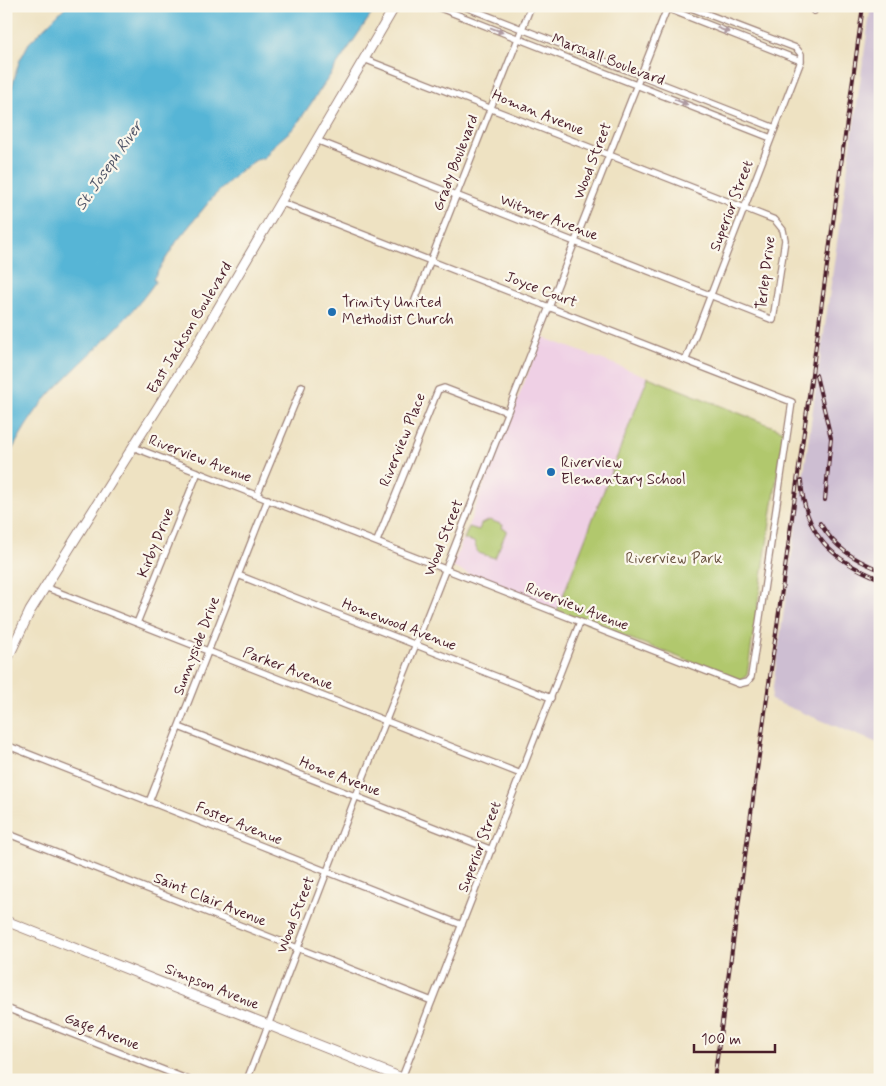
<svg xmlns="http://www.w3.org/2000/svg" width="886" height="1086" viewBox="0 0 886 1086" font-family="Mynerve,sans-serif">
<style>
.built{fill:#efd0e5}
.industrial{fill:#cdbed2}
.green{fill:#b1c86d;stroke:#7e744c}
.water{fill:#57b5d6;stroke:#506a80}
.lines{fill:none;stroke-linecap:round;stroke-linejoin:round}
.street-casing{stroke:#9c8076;stroke-width:8}
.secondary-casing{stroke:#9c8076;stroke-width:11}
.street{stroke:#fff;stroke-width:5.5}
.secondary{stroke:#fff;stroke-width:9}
.rail-casing{stroke:#4a1f2b;stroke-width:4}
.rail{stroke:#fbf7ec;stroke-width:2;stroke-dasharray:5.5;stroke-linecap:butt}
.oneway{fill:#ae9aa0}
.poi-dot{fill:#1f6fb2;stroke:#fbf7ec;stroke-width:2}
.labels{text-anchor:middle;dominant-baseline:central;stroke-width:4.5;stroke-linejoin:round;paint-order:stroke}
.street-label{font-size:15px;fill:#4a1f2b;stroke:#fbf7ec}
.poi-label{font-size:15px;fill:#4a1f2b;stroke:#fbf7ec;text-anchor:start}
.park-label{font-size:15px;fill:#69523f;stroke:#fbf7ec}
.water-label{font-size:16px;font-style:italic;fill:#4f5467;stroke:#fbf7ec}
</style>
<rect width="100%" height="100%" fill="#fbf7ec"/>
<filter id="ink" filterUnits="userSpaceOnUse"><feTurbulence type="fractalNoise" baseFrequency=".02" numOctaves="2"/><feDisplacementMap in="SourceGraphic" scale="10" xChannelSelector="R" yChannelSelector="G"/><feConvolveMatrix kernelMatrix="1 2 1 2 8 2 1 2 1" color-interpolation-filters="sRGB"/></filter>
<filter id="wash" filterUnits="userSpaceOnUse"><feTurbulence type="fractalNoise" baseFrequency=".0096" numOctaves="4" result="noise"/><feDisplacementMap in="SourceGraphic" scale="20" xChannelSelector="R" yChannelSelector="G"/><feGaussianBlur stdDeviation="1.12" result="paint"/><feColorMatrix in="noise" values="0 0 0 0 0 0 0 0 0 0 0 0 0 0 0 0 0 1.4 0 .05"/><feComposite in="paint" operator="in"/></filter>
<g filter="url(#wash)">
<rect width="100%" height="100%" fill="#eee2c2"/>
<!-- built -->
<path class="built" d="M542,337L648,377L557,611L452,567Z"/>
<!-- industrial -->
<path class="industrial" d="M871,6H880V744L771,700Z"/>
<!-- green -->
<path class="green" d="M648,377L784,431L747,675L742,681L557,611Z
M490,520L503,525L502,528L507,530L495,558L478,553L474,542L464,539L469,527L479,530L481,524Z"/>
<!-- water -->
<path class="water" d="M66,6H377L295,127L273,146L264,158L256,160L240,171L213,197L177,241L153,279L156,281C126,324 86,356 51,393C32,413 19,437 6,461V108L19,62L29,43Z"/>
</g>
<g filter="url(#ink)">
<g class="lines">
<defs>
<path id="street" d="M435,6L771,138
M463,6L775,128
M661,6L801,61
M814,11L815,6
M316,140L773,320L785,240L783,230L775,220L364,59
M415,300L531,6
M686,359L801,61V54L796,48L686,6
M133,447L739,684L747,682L751,677L792,402L280,202
M257,495L302,386
M377,541L438,390L444,388L507,412
M238,575L551,698
M45,587L521,774
M137,623L198,472
M179,727L492,850
M6,745L462,925
M149,802L268,499
M6,833L432,1001
M6,1008L189,1080
M247,1080L356,796L668,6
M401,1080L580,622"/>
<path id="secondary" d="M6,662L30,611L192,353L395,6
M6,921L407,1080"/>
</defs>
<!-- street casing -->
<use href="#street" class="street-casing"/>
<!-- secondary casing -->
<use href="#secondary" class="secondary-casing"/>
<!-- street -->
<use href="#street" class="street"/>
<!-- secondary -->
<use href="#secondary" class="secondary"/>
<defs>
<path id="rail" d="M816,375L831,438L825,500
M801,481C805,536 832,560 880,579
M820,523C835,548 853,559 880,570
M714,1080L863,6"/>
</defs>
<!-- rail casing -->
<use href="#rail" class="rail-casing"/>
<!-- rail -->
<use href="#rail" class="rail"/>
</g>
<!-- one-way arrows -->
<defs><path id="oneway-solid" d="M-6-.8H1V-3.2L6.5 0L1 3.2V.8H-6Z" transform="scale(1.25)"/></defs>
<g class="oneway">
<use href="#oneway-solid" transform="translate(497 30) rotate(21)"/>
<use href="#oneway-solid" transform="translate(723 30) rotate(21)"/>
<use href="#oneway-solid" transform="translate(681 102) rotate(22)"/>
</g>
</g>
<!-- markers -->
<g class="poi-dot">
<circle cx="332" cy="312" r="5"/>
<circle cx="551" cy="472" r="5"/>
</g>
<g class="labels">
<!-- street labels -->
<g class="street-label">
<text transform="translate(608 60) rotate(21)">Marshall Boulevard</text>
<text transform="translate(538 113) rotate(22)">Homan Avenue</text>
<text transform="translate(593 161) rotate(-69)">Wood Street</text>
<text transform="translate(456 163) rotate(-69)">Grady Boulevard</text>
<text transform="translate(732 206) rotate(-69)">Superior Street</text>
<text transform="translate(549 218) rotate(21)">Witmer Avenue</text>
<text transform="translate(766 273) rotate(-83)">Terlep Drive</text>
<text transform="translate(541 290) rotate(21)">Joyce Court</text>
<text transform="translate(190 328) rotate(-59)">East Jackson Boulevard</text>
<text transform="translate(403 440) rotate(-68)">Riverview Place</text>
<text transform="translate(200 459) rotate(21)">Riverview Avenue</text>
<text transform="translate(444 538) rotate(-68)">Wood Street</text>
<text transform="translate(156 543) rotate(-68)">Kirby Drive</text>
<text transform="translate(577 607) rotate(21)">Riverview Avenue</text>
<text transform="translate(399 625) rotate(21)">Homewood Avenue</text>
<text transform="translate(197 646) rotate(-69)">Sunnyside Drive</text>
<text transform="translate(288 669) rotate(21)">Parker Avenue</text>
<text transform="translate(340 777) rotate(21)">Home Avenue</text>
<text transform="translate(239 824) rotate(22)">Foster Avenue</text>
<text transform="translate(480 847) rotate(-69)">Superior Street</text>
<text transform="translate(210 900) rotate(22)">Saint Clair Avenue</text>
<text transform="translate(296 915) rotate(-69)">Wood Street</text>
<text transform="translate(212 987) rotate(22)">Simpson Avenue</text>
<text transform="translate(102 1032) rotate(21)">Gage Avenue</text>
</g>
<!-- poi labels -->
<g class="poi-label">
<text x="342" y="303">Trinity United<tspan x="342" dy="17">Methodist Church</tspan></text>
<text x="561" y="463">Riverview<tspan x="561" dy="17">Elementary School</tspan></text>
</g>
<!-- park labels -->
<g class="park-label">
<text x="674" y="559">Riverview Park</text>
</g>
<!-- water labels -->
<g class="water-label">
<text transform="translate(109 166) rotate(-55)">St. Joseph River</text>
</g>
</g>
<!-- margin -->
<rect width="886" height="1086" fill="none" stroke="#fbf7ec" stroke-width="25"/>
<!-- scale -->
<path d="M694 1044v8h81v-8" fill="none" stroke="#4a1f2b" stroke-width="2.5"/>
<text x="701" y="1044" font-size="15" fill="#4a1f2b" stroke="#fbf7ec" stroke-width="4" paint-order="stroke">100 m</text>
</svg>
